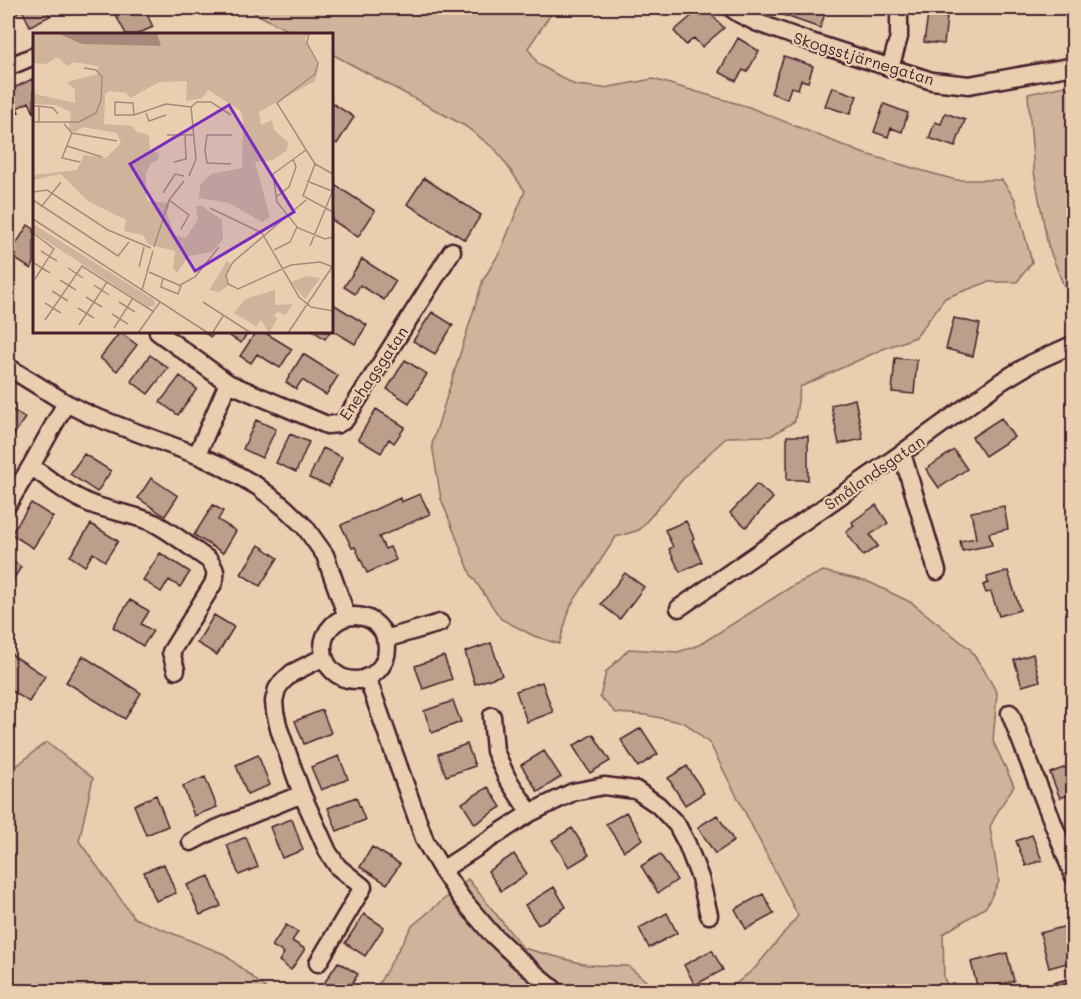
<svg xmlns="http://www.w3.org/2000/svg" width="1081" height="999" viewBox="0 0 1081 999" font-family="Mali,sans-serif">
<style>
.green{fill:#cfb39a;stroke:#8c6962;stroke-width:1.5}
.building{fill:#bc9e8b;stroke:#4a1f2b;stroke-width:1.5}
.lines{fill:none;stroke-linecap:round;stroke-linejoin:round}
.minor-casing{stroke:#4a1f2b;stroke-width:21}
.minor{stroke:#e9cfb0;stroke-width:16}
.labels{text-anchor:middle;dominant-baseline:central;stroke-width:4.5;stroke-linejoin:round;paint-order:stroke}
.street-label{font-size:16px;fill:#4a1f2b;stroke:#e9cfb0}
.inset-road{fill:none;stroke:#a9897b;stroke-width:1.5}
.view{fill:#7b2cbf;fill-opacity:0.15;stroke:#7b2cbf;stroke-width:3}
.inset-edge{fill:none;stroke:#4a1f2b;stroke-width:3}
</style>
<rect width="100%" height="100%" fill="#e9cfb0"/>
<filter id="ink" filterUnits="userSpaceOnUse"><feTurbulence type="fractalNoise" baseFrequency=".0167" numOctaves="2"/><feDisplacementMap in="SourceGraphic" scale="12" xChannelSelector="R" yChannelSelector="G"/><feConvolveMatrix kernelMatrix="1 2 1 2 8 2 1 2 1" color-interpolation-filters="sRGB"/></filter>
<g filter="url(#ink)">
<!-- green -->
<path class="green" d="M245,8H555L528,48L538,64L575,85L604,88L653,79L749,107L862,153L920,170L956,180H1002L1015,199L1032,262L1017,282H988L945,298L916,337L883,349L800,387L795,421L771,436L727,437L689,472L639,530L616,537L571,605L559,644L534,636L501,619L471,575L441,499L432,444L483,280L500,252L525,191L496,150L465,126L332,54V34H295Z
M1064,86L1074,92L1073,309L1048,246L1034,172L1028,94Z
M823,571L869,582L912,603L970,649L984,670L997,693L993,741L1014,786L999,809L990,827L999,882L986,907L943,934L944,977L949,991H727L755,968L798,916L710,744L685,723L646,715L616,713L600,697L606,672L629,649L678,652L699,645L794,585Z
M46,742L93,778L79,841L134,918L224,954L269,991H8V773Z
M468,879L523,948L588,965L628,966L658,991L374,992L412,926Z"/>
<!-- building -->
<path class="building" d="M8,8H46L50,16L30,26L22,10L8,17Z
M112,8H144L153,27L137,34H126Z
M701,8H705L724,28L702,47L694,38L686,45L674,31Z
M782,8H827L820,28L780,14Z
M928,15L947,17L944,44L924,42Z
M738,38L759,51L747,72L743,70L736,81L719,72Z
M784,56L813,66L808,82L801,80L798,89L791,87L787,99L771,93Z
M32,79L34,84V113L29,102L17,108L19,112L8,118V91Z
M832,87L857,96L850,114L825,106Z
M332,103L354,117L337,144L332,140Z
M884,104L908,113L902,132L891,128L888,137L874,132Z
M945,113L965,120L955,147L929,138L935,122L941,124Z
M424,178L481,215L465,240L407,204Z
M332,183L375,211L358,237L332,220Z
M28,225L34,229V263L31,269L9,255Z
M362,259L396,281L384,300L360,285L355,294L344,287Z
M8,284L16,290L8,304Z
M333,304L367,325L355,344L332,330V306Z
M432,312L453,325L435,354L413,341Z
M954,318L980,324L973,356L946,349Z
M120,332L137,345L117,371L100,358Z
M203,332H215L211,337Z
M223,332H248L241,343Z
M256,332H264L292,349L280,368L257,354L251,363L240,356Z
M315,332H330L325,339Z
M303,354L338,376L326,395L302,380L296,389L286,382Z
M150,355L168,368L148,394L131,381Z
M895,358L917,360L914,394L892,392Z
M405,360L427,374L409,403L387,389Z
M180,376L197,389L178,415L160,402Z
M855,399L863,439L839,444L831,405Z
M8,407L25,418L11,439L8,437Z
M376,409L405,427L394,443L389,439L381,453L358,439Z
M1001,418L1014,437L985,456L972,437Z
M256,420L276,429L262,458L243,449Z
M290,434L309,442L296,472L276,463Z
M787,436H808V480H787Z
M323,448L342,457L329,486L309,478Z
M954,450L967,469L939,488L926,469Z
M84,454L111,471L97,492L70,474Z
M151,478L178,496L165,516L138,498Z
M757,484L773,498L746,527L730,513Z
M420,494L430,514L379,537L385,549L390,547L396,560L367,573L355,547L352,548L341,525L400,498L401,502Z
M31,503L53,517L33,548L11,534Z
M213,505L223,511L218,520L236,531L223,553L194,535Z
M876,505L888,523L870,535L878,546L863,556L846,532L854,526L852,522Z
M1004,506L1008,529L989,533L992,545L962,551L960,541L976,538L971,512Z
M686,521L694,538L692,540L702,562L680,572L669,549L673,547L665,530Z
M91,524L118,541L105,561L93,553L85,566L70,556Z
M259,545L278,558L260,586L241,574Z
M160,553L190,572L180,587L169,580L161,592L143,580Z
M8,558L21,567L8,588Z
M1008,571L1020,610L999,616L991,592L986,593L983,585L988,583L987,577Z
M625,573L644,587L620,619L601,604Z
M130,600L149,611L141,624L153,631L143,646L113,627Z
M214,615L234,627L217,655L197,643Z
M491,643L502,675L475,684L465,652Z
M8,652L45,676L29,702L8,688Z
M1033,654L1040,681L1022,686L1014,660Z
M83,656L141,693L125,719L66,682Z
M444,656L452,679L423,689L415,666Z
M542,682L553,712L527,722L516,691Z
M453,701L461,722L432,733L424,711Z
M322,710L331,733L304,744L295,721Z
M641,728L658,754L638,767L621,740Z
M593,734L610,761L590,773L573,746Z
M467,744L475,766L446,776L438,754Z
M544,751L561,777L538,792L521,765Z
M258,755L270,785L247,794L236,765Z
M339,756L348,779L321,790L311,767Z
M1074,764V793L1060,798L1050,773Z
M687,766L704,793L685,805L668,778Z
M205,777L217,807L194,816L183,786Z
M488,787L501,807L475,824L462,803Z
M156,795L168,826L146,835L134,805Z
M356,797L365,820L337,831L328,808Z
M626,812L643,839L624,851L606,824Z
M717,815L734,841L715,854L698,827Z
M292,819L303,850L282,858L270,827Z
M572,828L589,855L569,867L552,840Z
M1032,835L1042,860L1026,866L1016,841Z
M246,837L258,867L239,875L227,845Z
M372,847L400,864L387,884L360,867Z
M514,854L527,874L501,891L488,871Z
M660,854L677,880L658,893L641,866Z
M164,864L176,893L156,901L144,872Z
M209,876L221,906L200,915L187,885Z
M554,887L566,907L538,925L525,905Z
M763,894L774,914L746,929L735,909Z
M667,913L677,933L649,948L639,928Z
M364,914L384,927L365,956L345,943Z
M286,925L298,932L292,941L305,949L291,970L279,961L284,953L272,946Z
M1067,926L1074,949V961L1049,968L1040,933Z
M712,950L723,970L695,985L684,965Z
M1007,953L1014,981L978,990L971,962Z
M338,962L358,974L347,992H321L319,991Z"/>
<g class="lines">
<defs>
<path id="minor" d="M731,8L738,13L758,23L805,40L932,81L969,85L1074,66
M8,67L34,56
M890,68L899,37V8
M158,332L228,383L327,425L338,424L345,420L452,251
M8,367L66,403L90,415L197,455L220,465L257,486L284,507L305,527L325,555L347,617
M902,453L937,571
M197,455L228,383
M31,466C50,480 69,495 91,504C112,512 133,514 154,523C172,532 191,548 209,560C216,570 217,573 213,584L171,652L176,670
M8,504L31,466L66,403
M679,608L902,453L1002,381L1032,363L1074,344
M323 648a32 32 0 1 1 64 0a32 32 0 1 1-64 0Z
M385,639L440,623
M367,677L425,841L442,870L462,899L490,932L517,958L557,992
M1010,713L1074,877
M492,716L495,751L507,778L530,813
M191,842L216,829L302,794
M442,870L530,813L573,792L604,786L636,790L658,805L677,825L687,844L700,878L709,915
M318,963L363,887L338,867L328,852L302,794L279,729L275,712L274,701L277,689L282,682L292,673L324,657
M1056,992L1074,987"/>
</defs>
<!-- minor casing -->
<use href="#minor" class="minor-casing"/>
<!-- minor -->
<use href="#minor" class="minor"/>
</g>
</g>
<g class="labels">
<!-- street labels -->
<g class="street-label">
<text transform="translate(864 58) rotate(17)">Skogsstjärnegatan</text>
<text transform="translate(373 373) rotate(-56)">Enehagsgatan</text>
<text transform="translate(874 472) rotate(-35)">Smålandsgatan</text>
</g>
</g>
<!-- overview -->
<g transform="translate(33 33)">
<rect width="300" height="300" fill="#e9cfb0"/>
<path d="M0,0H275L272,6L286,34L282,48L226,79L228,92L239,87L241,97L255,109L254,117L240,127L222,129L237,184L229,189L196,170L166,165L167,152L178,141L209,135L210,87L208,78L175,57L169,65L153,68L154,48L126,49L97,65L93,60L76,58L72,61L71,91L99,93L104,99L116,102L117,117L126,120L125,127L118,130L113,140V164L115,168L137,170L134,180L141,202L153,205L165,186L163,173H169L189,187L190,206L179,219L156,223L144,240L140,235L142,218L115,211L110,202L91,198L93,187L55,168L28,141L0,147V142L44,137L51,122L73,125L88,110L84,100L49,94L42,99L36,97L38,79L23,72L0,71V55L2,61L42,70V57L34,49L65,41V33L40,29L34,33L25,24L13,31L0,30ZM0,191L121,267L122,273L115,274L0,199ZM194,228L198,231L193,246L195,253L186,259L176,257ZM274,243L287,245L272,266L258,249ZM242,257V272L260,271L252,282L245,279L241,282L244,286L236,300L228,287L223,293L201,280L212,266Z" fill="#cfb39a"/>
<path d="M24,0H124L128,13L49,11Z" fill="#aa897b"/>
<path class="inset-road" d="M276,0L274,10L285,30L282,41L244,70L282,131M0,73H6V89M6,73L20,75L25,81M158,74L164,69H178L198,82M113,80L116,88L133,82M101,82H82V69L100,70L101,82L133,71L158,74L163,126L156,143M0,89H46L63,80L68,67L69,44L63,37L51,35M31,91L39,100L84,108M39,100L29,125L47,129M134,102H160M34,113L69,124M273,117L240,141L244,169L265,195L292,206L300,204M141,129L153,126L152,103M198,131L174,130L172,117L174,102H199M282,131L270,163L300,179M282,131L300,141M274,148L299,158M0,159L14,157L75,197L118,215M130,160L142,141L151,143M243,164L256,154L263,134L260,126M0,167L85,223L96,209M136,167L156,182L148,196M273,167L200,229L193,242L195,251L205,256L258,232L287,229L300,234M8,174L28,149M177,175L229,200L266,264L278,274L300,278M0,186L175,300M0,200L21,216L2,246M277,213L300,157M121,214L136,167L151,148M241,217L257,209L264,194M8,218L24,228M1,230L17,240M106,234L111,214M35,235L50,245M116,239L148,253L145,261L128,254L130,245M27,247L43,257M61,252L76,262M147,252L162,244L186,214M109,257L120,218M19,258L35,268M53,264L69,274M86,269L102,279M170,269L218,300M12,270L28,280M45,275L61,285M79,281L95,291M12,287L49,233L121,279M46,292L74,249M81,295L100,265M180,299L190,283M105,300L127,269M255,300L299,234"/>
<path class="view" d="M196,72L261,179L162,238L97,131Z"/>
<rect width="300" height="300" class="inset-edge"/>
</g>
<!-- margin -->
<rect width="1081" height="999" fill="none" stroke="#e9cfb0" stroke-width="30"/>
<rect x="15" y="15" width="1051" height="969" fill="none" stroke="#4a1f2b" stroke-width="2" filter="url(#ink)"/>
</svg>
